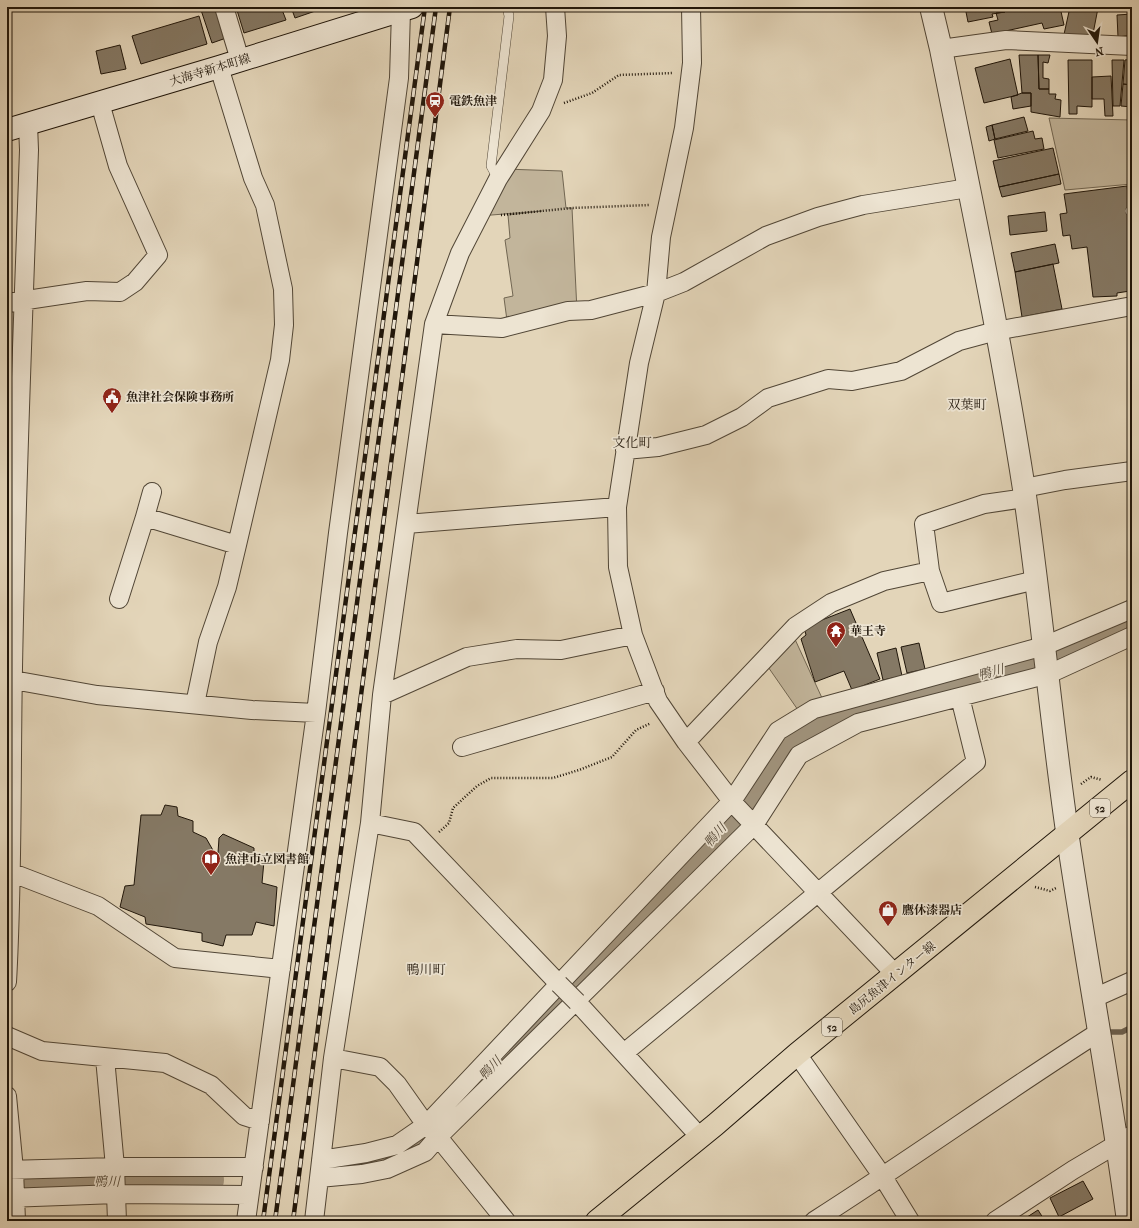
<svg xmlns="http://www.w3.org/2000/svg" width="1139" height="1228" viewBox="0 0 1139 1228" font-family="'IM FELL French Canon','Noto Serif JP',serif">
<style>
.green{fill:#c2b59b;stroke:#716652}
.lines{fill:none;stroke-linecap:round;stroke-linejoin:round}
.stream{stroke:#6d6250;stroke-width:5.5}
.river{stroke:#a1947e;stroke-width:34}
.building{fill:#857965;stroke:#20160a}
.service-casing{stroke:#514636;stroke-width:10}
.minor-casing{stroke:#514636;stroke-width:20}
.tertiary-casing{stroke:#514636;stroke-width:24}
.secondary-casing{stroke:#20160a;stroke-width:24}
.primary-casing{stroke:#20160a;stroke-width:24}
.path{stroke:#20160a;stroke-width:2.5;stroke-dasharray:1 2;stroke-linecap:butt}
.service{stroke:#ede4d2;stroke-width:9}
.minor{stroke:#ede4d2;stroke-width:18}
.tertiary{stroke:#ede4d2;stroke-width:22}
.secondary{stroke:#ede4d2;stroke-width:22}
.primary{stroke:#e3d5b9;stroke-width:22}
.rail-casing{stroke:#20160a;stroke-width:4.5}
.rail{stroke:#ede4d2;stroke-width:3;stroke-dasharray:9;stroke-linecap:butt}
.minor-bridge-casing{stroke:#514636;stroke-width:20;stroke-linecap:butt}
.minor-bridge{stroke:#ede4d2;stroke-width:18}
.labels{text-anchor:middle;dominant-baseline:central;stroke-width:3.5;stroke-linejoin:round;paint-order:stroke}
.shield{fill:#ede4d2;stroke:#5e5446;stroke-width:1}
.shield-label{font-size:11px;font-weight:bold;fill:#20160a}
.street-label{font-size:12px;fill:#20160a;stroke:#ede4d2}
.poi-label{font-size:12px;font-weight:bold;fill:#20160a;stroke:#ede4d2;text-anchor:start}
.neighbourhood-label{font-size:13px;fill:#20160a;stroke:#ede4d2}
.water-label{font-size:13px;font-style:italic;fill:#544838;stroke:#ede4d2}
</style>
<rect width="100%" height="100%" fill="#e3d5b9"/>
<filter id="stains"><feTurbulence type="fractalNoise" baseFrequency=".005" numOctaves="4"/><feColorMatrix values="0 0 0 0 .2 0 0 0 0 .09 0 0 0 0 .02 0 0 0 .5 -.17"/></filter>
<radialGradient id="worn" r=".72"><stop offset=".6" stop-color="#630" stop-opacity="0"/><stop offset="1" stop-color="#630" stop-opacity=".3"/></radialGradient>
<!-- green -->
<path class="green" d="M1049,118L1132,120V184L1065,190Z
M504,169L562,171L566,208H572L577,311L508,328L504,298L513,296L505,240L510,238L508,215L542,211L479,216Z
M793,635L822,698L798,710L766,664Z"/>
<g class="lines">
<!-- stream -->
<path class="stream" d="M1104,1032H1122L1132,1027"/>
<!-- river -->
<path class="river" d="M363,1165L384,1159L418,1143L724,827L779,746L808,727L855,710L1080,648L1132,621
M7,1182L80,1180H207"/>
</g>
<!-- building -->
<path class="building" d="M200,7H219L229,37L212,43Z
M236,7H281L286,20L244,33Z
M291,7H327L295,18Z
M965,7H1004L1005,12L992,14L993,17L968,22Z
M1004,7H1060L1064,25L1044,29L1042,23L992,34L989,22L998,20L996,13L1005,12Z
M1070,7L1098,8L1092,39H1063Z
M1132,14V35L1118,37L1117,15Z
M199,16L207,44L141,64L132,36Z
M120,45L126,69L101,74L96,51Z
M1019,55H1038L1039,89H1049V94H1056L1055,99L1061,100L1060,117L1031,112V93H1022Z
M1038,55H1050L1048,63L1043,62V78L1049,79V89H1039Z
M1010,59L1018,95L984,103L975,68Z
M1132,59V85L1123,84L1125,60Z
M1068,60H1092V107L1077,106V114H1069Z
M1112,60H1124L1120,106H1113Z
M1111,76L1113,116H1105L1104,99H1092V77Z
M1123,84L1132,85V107L1121,106Z
M1022,93H1031V106L1013,109L1011,97Z
M1024,117L1028,131L995,139L992,125Z
M992,125L995,139L989,141L986,127Z
M1033,131L1035,139L1042,138L1044,149L998,158L994,140Z
M1053,148L1059,174L999,187L993,161Z
M1059,174L1061,184L1002,197L999,187Z
M1127,186L1132,228V294L1130,291L1117,293V296L1093,297L1087,247L1072,249L1070,235L1063,236L1060,214L1067,213L1064,194Z
M1045,212L1047,231L1010,235L1008,216Z
M1055,244L1059,263L1015,272L1011,253Z
M1053,264L1062,309L1022,317L1015,272Z
M850,609L880,679L852,690L844,671L815,682L801,639L806,635L804,627Z
M919,643L925,669L907,673L901,647Z
M896,648L902,676L883,680L877,653Z
M165,805L177,807L178,816L193,821V832L206,838L214,852L218,853L219,838L223,834L254,848V859L264,861L262,883L277,887L274,926L256,922L252,935H226L223,946L202,941V933L146,924L145,917L120,907L125,886L134,885L141,815H161Z
M1083,1181L1093,1199L1059,1217L1050,1198Z
M1038,1210L1045,1221H1021Z
M1088,1217L1089,1221H1073V1220Z"/>
<g class="lines">
<defs>
<path id="service" d="M498,179L491,166L509,16L507,7
M1130,211H1132"/>
<path id="minor" d="M224,7L240,60
M691,7L692,63L684,128L661,237L656,293L639,363L617,507L618,567L633,635L658,701L686,742L734,804L896,975
M941,49L1006,40L1132,46
M7,303L87,291L120,292L135,282L158,255L118,166L100,103
M434,324L502,328L568,311L591,310L656,293L684,282L766,236L818,217L863,205L968,188
M625,450L658,447L706,435L742,417L768,398L828,379L852,381L901,371L959,341L996,331L1132,306
M1024,488L1065,480L1132,471
M152,492L145,517L237,545
M406,524L617,507
M930,571L941,603L1036,580
M119,599L145,517
M13,680L97,695L252,710L316,713
M382,695L467,657L517,649L561,650L633,635
M195,704L208,642L227,587L237,545L280,360L284,325L283,289L265,205L253,178L219,67
M686,742L796,626L831,603L884,581L930,571L924,524L984,504L1025,498
M462,747L655,691
M370,823L414,832L559,984
M10,872L98,906L175,958L281,969
M7,982C13,877 11,773 13,668C16,495 23,322 29,150L28,124
M1094,998L1132,981
M577,1002L700,1137
M7,1036L42,1051L165,1063L211,1085L244,1116L260,1121
M624,1053L976,762L960,697
M797,1054L883,1177L910,1221
M105,1058L115,1167L117,1221
M333,1058L380,1067L397,1084L426,1125L438,1137L506,1221
M7,1096L14,1170L16,1221
M321,1160L366,1153L397,1145L426,1125L732,801L778,731L814,709L1044,646L1132,609
M7,1170L115,1167H254
M319,1178L362,1174L387,1169L425,1152L438,1137L754,825L799,755L858,723L1049,674L1132,636
M7,1198L117,1194L249,1195
M246,1221L316,713L338,533L399,78L401,11
M314,1221L333,1058L370,823L382,695L434,324L460,253L498,179L541,111L553,80L557,36L555,7
M814,1221C910,1160 1003,1093 1099,1032
M995,1221L1073,1170L1132,1135"/>
<path id="tertiary" d="M931,7L941,49C970,195 1001,341 1024,489C1041,605 1051,722 1068,838C1087,966 1111,1093 1128,1221"/>
<path id="secondary" d="M7,130L219,67L412,7"/>
<path id="primary" d="M597,1221L715,1125L797,1054L1132,781"/>
</defs>
<!-- service casing -->
<use href="#service" class="service-casing"/>
<!-- minor casing -->
<use href="#minor" class="minor-casing"/>
<!-- tertiary casing -->
<use href="#tertiary" class="tertiary-casing"/>
<!-- secondary casing -->
<use href="#secondary" class="secondary-casing"/>
<!-- primary casing -->
<use href="#primary" class="primary-casing"/>
<!-- path -->
<path class="path" d="M564,103L592,93L619,75L673,73
M501,215L572,208L649,205
M1081,784L1091,777L1102,780
M439,832L449,823L453,808L477,786L491,778H553L579,770L612,757L636,730L651,723
M1035,887L1050,891L1056,888"/>
<!-- service -->
<use href="#service" class="service"/>
<!-- minor -->
<use href="#minor" class="minor"/>
<!-- tertiary -->
<use href="#tertiary" class="tertiary"/>
<!-- secondary -->
<use href="#secondary" class="secondary"/>
<!-- primary -->
<use href="#primary" class="primary"/>
<defs>
<path id="rail" d="M263,1221L425,7
M275,1221L436,7
M293,1221L450,7"/>
</defs>
<!-- rail casing -->
<use href="#rail" class="rail-casing"/>
<!-- rail -->
<use href="#rail" class="rail"/>
<defs>
<path id="minor-bridge" d="M559,984L577,1002"/>
</defs>
<!-- minor-bridge casing -->
<use href="#minor-bridge" class="minor-bridge-casing"/>
<!-- minor-bridge -->
<use href="#minor-bridge" class="minor-bridge"/>
</g>
<!-- icons -->
<defs>
<symbol id="station-pin" viewBox="-11 -11 22 30"><path d="M0 17L-7.5 6A9.5 9.5 0 1 1 7.5 6Z" fill="#8f2418" stroke="#ede4d2"/><path d="M-3-6H3Q5-6 5-4V2Q5 4 3 4L4.5 6H3L1.5 4h-3L-3 6H-4.5L-3 4Q-5 4-5 2V-4Q-5-6-3-6ZM-3.5-4v3h7v-3ZM-3.5 1v1.5H-2V1ZM2 1v1.5H3.5V1Z" fill="#fff"/></symbol>
<symbol id="civic-pin" viewBox="-11 -11 22 30"><path d="M0 17L-7.5 6A9.5 9.5 0 1 1 7.5 6Z" fill="#8f2418" stroke="#ede4d2"/><path d="M-.6-6.5H3V-4.5H.6V-3L4-1V1h2V6H-6V1h2V-1L-.6-3ZM-1.2 2.5V6h2.4V2.5Z" fill="#fff"/></symbol>
<symbol id="temple-pin" viewBox="-11 -11 22 30"><path d="M0 17L-7.5 6A9.5 9.5 0 1 1 7.5 6Z" fill="#8f2418" stroke="#ede4d2"/><path d="M0-6L5-2H3V0L6.5 2.5H4V6H1.5V3h-3V6H-4V2.5H-6.5L-3 0V-2H-5Z" fill="#fff"/></symbol>
<symbol id="library-pin" viewBox="-11 -11 22 30"><path d="M0 17L-7.5 6A9.5 9.5 0 1 1 7.5 6Z" fill="#8f2418" stroke="#ede4d2"/><path d="M-6-4Q-3-5.5-.7-3.5V5Q-3 3-6 4ZM6-4Q3-5.5 .7-3.5V5Q3 3 6 4Z" fill="#fff"/></symbol>
<symbol id="shop-pin" viewBox="-11 -11 22 30"><path d="M0 17L-7.5 6A9.5 9.5 0 1 1 7.5 6Z" fill="#8f2418" stroke="#ede4d2"/><path d="M-5-2.5h2.3a2.7 3.5 0 0 1 5.4 0H5L5.5 6h-11ZM-1.5-2.5h3a1.5 2.3 0 0 0-3 0Z" fill="#fff"/></symbol>
</defs>
<g fill-rule="evenodd">
<use href="#station-pin" x="424" y="90" width="22" height="30"/>
<use href="#civic-pin" x="101" y="386" width="22" height="30"/>
<use href="#temple-pin" x="825" y="620" width="22" height="30"/>
<use href="#library-pin" x="200" y="848" width="22" height="30"/>
<use href="#shop-pin" x="877" y="899" width="22" height="30"/>
</g>
<g class="labels">
<!-- shield labels -->
<g class="shield">
<rect x="1090" y="799" width="20" height="18" rx="3"/>
<rect x="822" y="1018" width="20" height="18" rx="3"/>
</g>
<g class="shield-label">
<text x="1100" y="808">52</text>
<text x="832" y="1027">52</text>
</g>
<!-- street labels -->
<g class="street-label">
<text transform="translate(210 70) rotate(-17)">大海寺新本町線</text>
<text transform="translate(892 978) rotate(-39)">島尻魚津インター線</text>
</g>
<!-- poi labels -->
<g class="poi-label">
<text x="449" y="101">電鉄魚津</text>
<text x="126" y="397">魚津社会保険事務所</text>
<text x="850" y="631">華王寺</text>
<text x="225" y="859">魚津市立図書館</text>
<text x="902" y="910">鷹休漆器店</text>
</g>
<!-- neighbourhood labels -->
<g class="neighbourhood-label">
<text x="967" y="404">双葉町</text>
<text x="632" y="442">文化町</text>
<text x="426" y="969">鴨川町</text>
</g>
<!-- water labels -->
<g class="water-label">
<text transform="translate(991 672) rotate(-15)">鴨川</text>
<text transform="translate(715 835) rotate(-48)">鴨川</text>
<text transform="translate(490 1068) rotate(-46)">鴨川</text>
<text x="107" y="1181">鴨川</text>
</g>
</g>
<!-- margin -->
<rect width="1139" height="1228" fill="none" stroke="#e3d5b9" stroke-width="24"/>
<rect x="8" y="8" width="1123" height="1212" fill="none" stroke="#20160a" stroke-width="2"/>
<rect x="12" y="12" width="1115" height="1204" fill="none" stroke="#20160a"/>
<!-- north arrow -->
<g transform="translate(1097 42) rotate(167)" stroke="#ede4d2" stroke-width="3" paint-order="stroke">
<path d="M0-3L7 15L0 10L-7 15Z" fill="#20160a"/>
<text y="-6" font-size="11" font-weight="bold" text-anchor="middle" fill="#20160a">N</text>
</g>
<rect width="100%" height="100%" filter="url(#stains)"/>
<rect width="100%" height="100%" fill="url(#worn)"/>
</svg>
